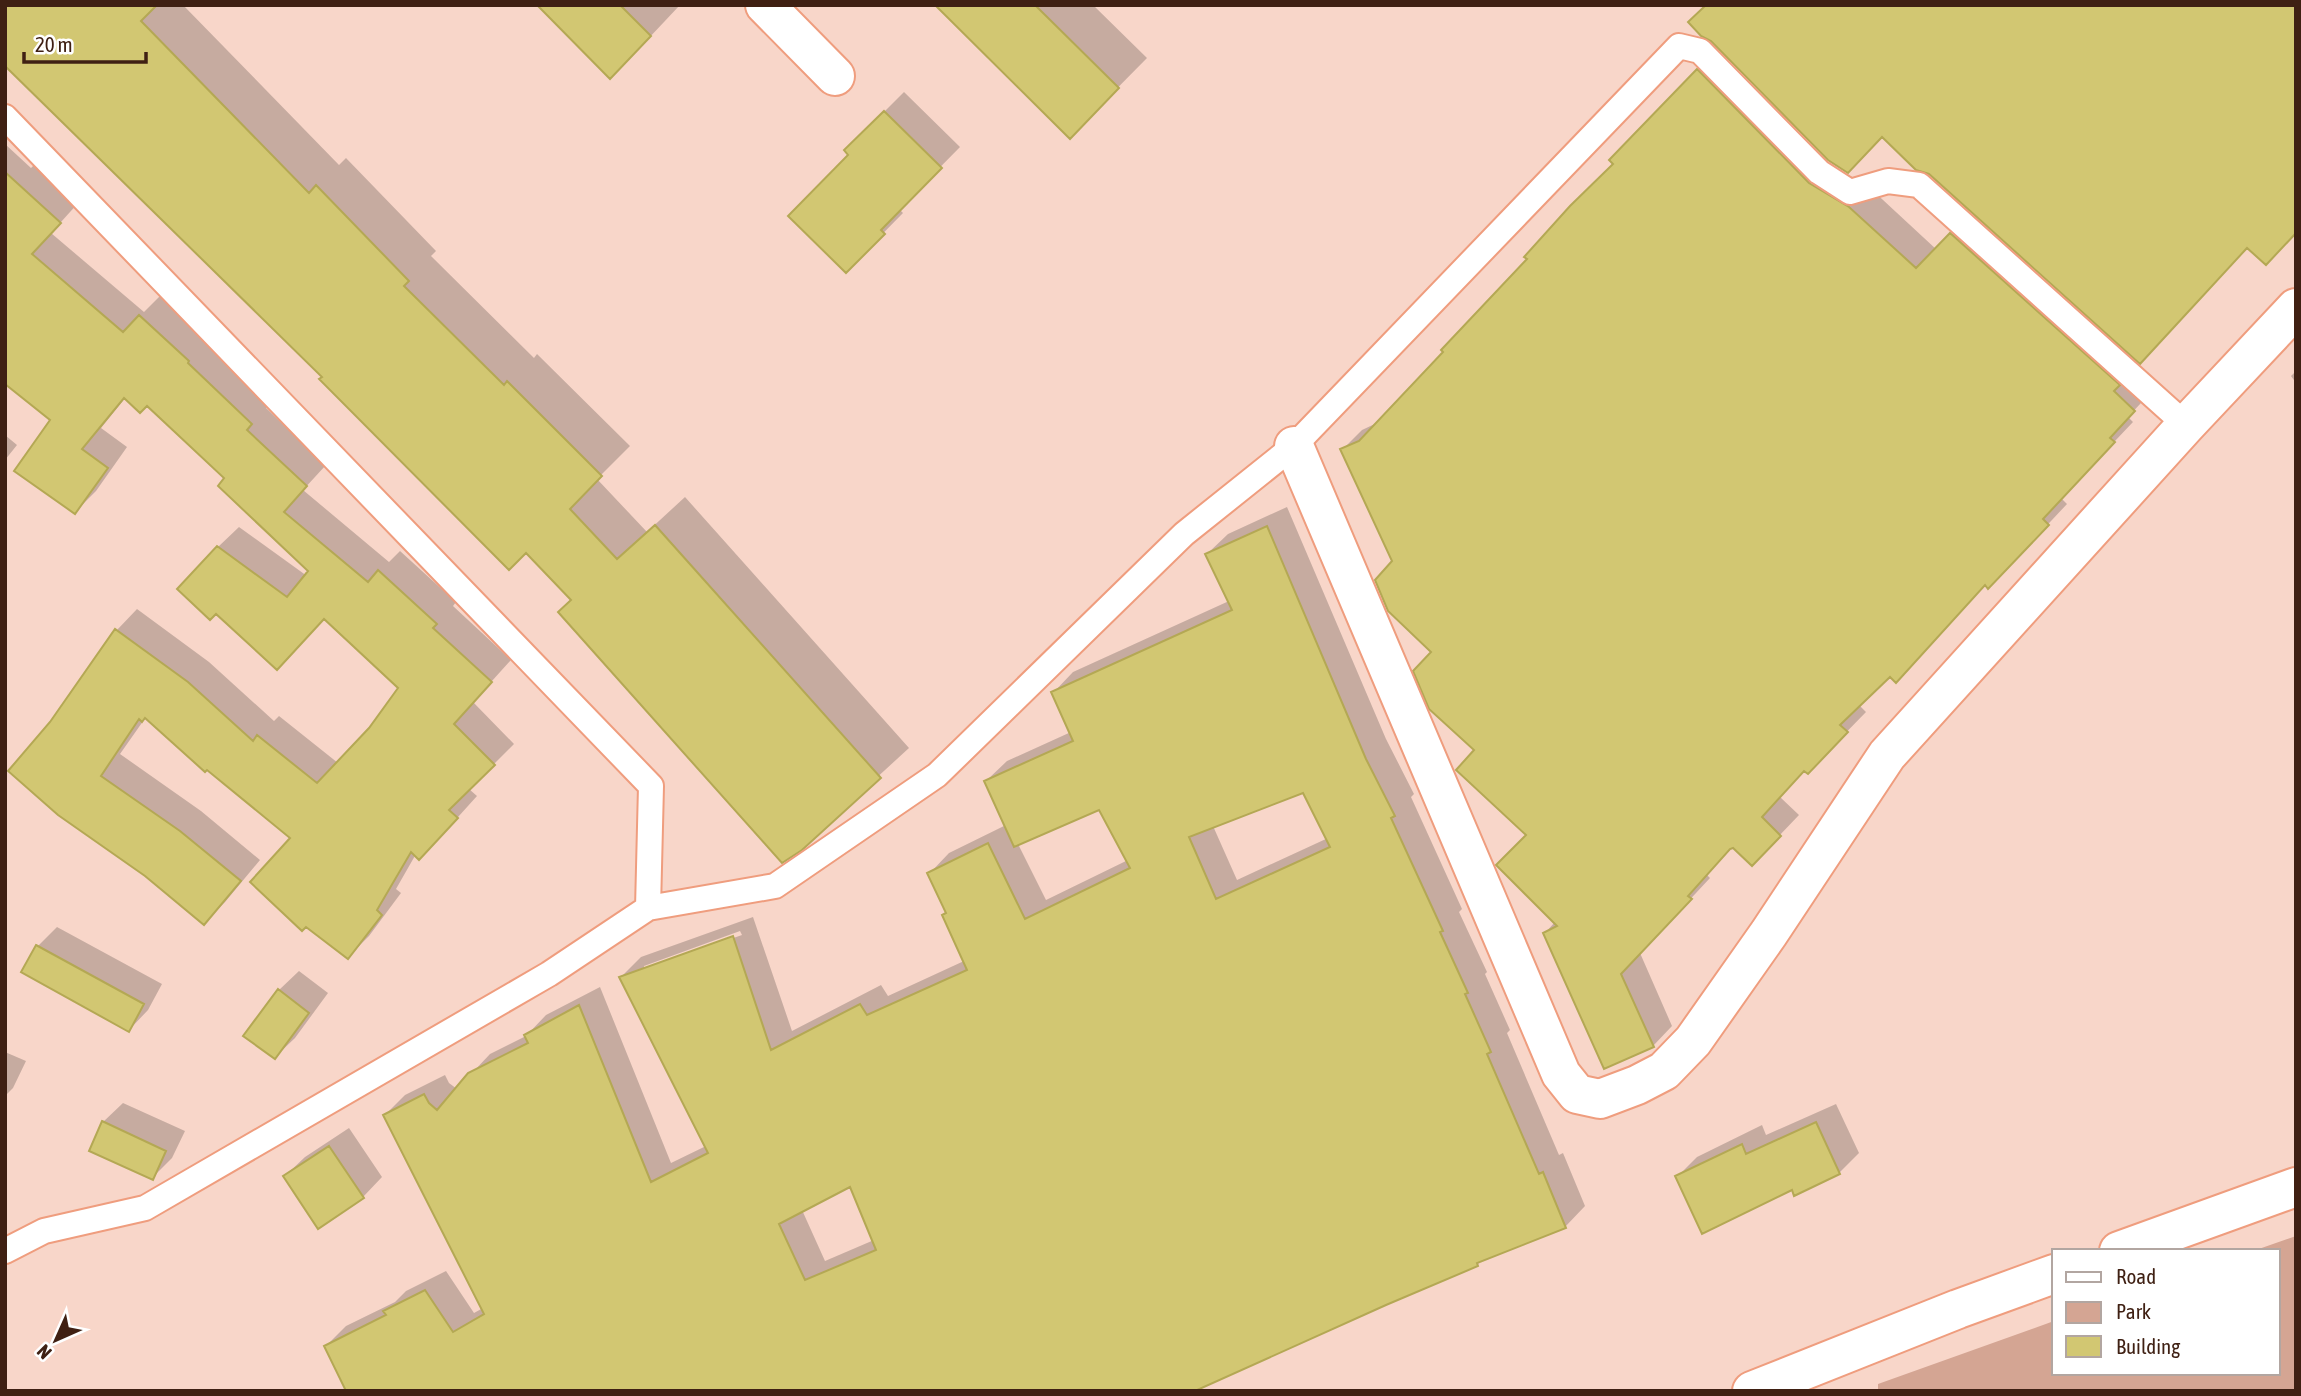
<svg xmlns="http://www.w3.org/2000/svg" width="2301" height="1396" viewBox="0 0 2301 1396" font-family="'Asap Condensed',sans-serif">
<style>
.green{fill:#d4a593}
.shadow{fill:#0003;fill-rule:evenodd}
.building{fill:#d2c772;stroke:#b4a854;stroke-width:2;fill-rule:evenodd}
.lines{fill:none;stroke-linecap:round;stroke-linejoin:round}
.service-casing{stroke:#ef9d7e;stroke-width:28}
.minor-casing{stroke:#ef9d7e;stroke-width:42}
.service{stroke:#fff;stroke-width:24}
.minor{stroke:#fff;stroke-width:38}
</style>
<rect width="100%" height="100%" fill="#f8d6c9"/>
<!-- green -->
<path class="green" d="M2296,1236V1391H1878V1384L2054,1321V1373H2278V1251H2253Z"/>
<!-- shadow -->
<path class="shadow" d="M5,5H183L339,165L346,158L436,251L431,256L534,358L537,354L630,446L597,479L647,532L685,497L909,748L800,848L526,550L324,377Z
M540,5H680L648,39Z
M937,5H1093L1147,58L1070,136Z
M1717,51L1828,163L1869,187L1937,250L1971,215L2138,365L2132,371L2153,390L2128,417L2133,422L2061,498L2067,504L2008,567L1986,584L1859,705L1866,712L1827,752L1805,769L1780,797L1799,815L1752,864L1732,847L1707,875L1710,878L1640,953L1672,1026L1653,1046L1545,933L1555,922L1528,835L1476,750L1394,561L1342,450L1362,430L1379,422Z
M904,92L960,147L899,209L903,213L846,271L851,155L846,150Z
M5,144L31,168L37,162L80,201L51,233L144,312L161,295L272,402L266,408L326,465L303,490L389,562L400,551L456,602L453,606L511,660L473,702L514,744L469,789L477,796L440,837L416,854L396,889L401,893L369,936L348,957L293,838L146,717L120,754L201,811L260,860L225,902L204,923L51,723L117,630L137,609L209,662L274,721L279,716L338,763L371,729L400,688L325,618L298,647L218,547L239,527L307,576L310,571L227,478L148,404L126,397L101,428L127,447L96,491L75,512L52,420L5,382Z
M2296,371V383L2291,376Z
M5,435L17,445L5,460Z
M1287,507L1386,739L1414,794L1411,797L1462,909L1459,912L1487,972L1485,974L1510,1030L1507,1033L1559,1155L1563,1153L1585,1206L1565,1227L1483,1259L1477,1265L326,1346L346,1326L395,1302L406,1291L446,1271L474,1313L483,1308L385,1115L405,1095L445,1075L449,1083L457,1089L490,1054L526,1036L546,1015L600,987L671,1163L706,1146L621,977L641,957L753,917L792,1031L881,985L888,996L964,961L948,912L929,874L949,853L1006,825L986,781L1007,761L1071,732L1053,693L1073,672L1229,601L1207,554L1228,534ZM1304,790L1328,838L1237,880L1213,826ZM1099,807L1128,860L1046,900L1018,844ZM740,931L742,935L644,969V966ZM851,1185L874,1240L825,1261L802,1210Z
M57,927L162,984L148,1010L129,1030L37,947Z
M299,971L328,993L295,1038L275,1057L279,990Z
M5,1052L26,1061L13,1088L5,1096Z
M123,1103L185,1131L172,1158L152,1178L103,1122Z
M1836,1104L1859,1153L1839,1173L1792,1187L1677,1177L1697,1157L1762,1125L1766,1135Z
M349,1128L382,1177L363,1197L285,1176L305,1157Z"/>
<!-- building -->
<path class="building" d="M5,5H157L141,21L309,193L316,185L409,281L404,286L504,385L507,381L602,476L570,509L617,559L655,525L881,778L802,850L782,863L558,612L571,600L526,553L509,570L319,379L322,377L5,66Z
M537,5H620L651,36L610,79Z
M935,5H1035L1119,88L1070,139Z
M1706,5H2296V233L2266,265L2247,248L2140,364L1929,174L1916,170L1882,137L1848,173L1828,160L1711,41L1701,36L1688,22Z
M1697,69L1809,183L1849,207L1916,268L1950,233L2120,385L2114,391L2135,411L2110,438L2115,442L2043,519L2049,525L1988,589L1985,585L1896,683L1890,677L1840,725L1848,732L1808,774L1804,771L1762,817L1781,836L1752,866L1733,848L1730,849L1688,896L1692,899L1621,974L1654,1047L1604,1069L1543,933L1557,926L1496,865L1526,835L1456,770L1474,750L1429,709L1413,671L1431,652L1388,611L1375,580L1392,561L1340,449L1359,441L1443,352L1441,350L1527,259L1524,257L1570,206L1613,164L1609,160Z
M884,111L942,168L881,230L885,234L846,273L788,216L848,155L844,150Z
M5,172L61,223L32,254L123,332L139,315L189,361L188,363L252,424L247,430L307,486L284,512L368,582L378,570L437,624L433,628L492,682L454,724L495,765L449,810L458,818L419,860L411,852L377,910L382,915L348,959L306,927L302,931L250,882L290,838L207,770L205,772L145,718L142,722L139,719L101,776L180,831L241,881L204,925L145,876L58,815L8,771L50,722L115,629L188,682L253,741L257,735L317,783L369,728L398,688L324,619L277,670L216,614L210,620L177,589L217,546L287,597L308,571L218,486L224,478L147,406L140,413L124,398L82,449L108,468L75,514L14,471L50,420L5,384Z
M1267,526L1366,759L1395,816L1391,818L1443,931L1440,932L1468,993L1465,994L1491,1052L1487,1054L1539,1174L1543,1172L1566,1228L1477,1263L1478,1266L1386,1305L1195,1391H346L324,1346L386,1315L383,1311L425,1290L453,1332L484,1314L383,1115L424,1094L429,1103L437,1110L468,1073L528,1043L524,1035L579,1005L651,1182L708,1153L619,977L733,936L771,1050L860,1004L867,1015L967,970L942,915L946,913L927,873L988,843L1025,919L1130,868L1099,810L1014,847L984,781L1073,741L1051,692L1232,610L1205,554ZM1303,793L1330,847L1216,899L1189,837ZM850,1187L876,1250L805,1280L779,1224Z
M36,945L144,1004L129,1032L21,972Z
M278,989L309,1013L275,1059L243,1036Z
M102,1121L166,1151L153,1180L89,1151Z
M1816,1122L1840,1174L1794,1196L1792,1190L1702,1234L1675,1176L1742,1144L1746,1154Z
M329,1146L364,1198L318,1229L283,1176Z"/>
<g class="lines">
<defs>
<path id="service" d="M5,117L651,786L648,908
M5,1251L44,1231L145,1208L549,974L648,908L775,886L937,775L1184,534L1294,446L1679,46L1700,51L1819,172L1850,192L1888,181L1919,185L2186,425"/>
<path id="minor" d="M765,5L835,76
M1294,446L1561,1074L1577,1094L1600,1099L1637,1085L1664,1071L1693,1041L1769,933L1887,755L2186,425L2296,308
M2119,1251L2296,1187
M1752,1391L1958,1309L2054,1274"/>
</defs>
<!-- service casing -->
<use href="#service" class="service-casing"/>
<!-- minor casing -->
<use href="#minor" class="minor-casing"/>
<!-- service -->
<use href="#service" class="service"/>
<!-- minor -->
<use href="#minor" class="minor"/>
</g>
<!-- border -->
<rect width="2301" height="1396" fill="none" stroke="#3f2013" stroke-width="14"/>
<!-- legend -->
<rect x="2052" y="1249" width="228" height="126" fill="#ffffff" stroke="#b2a6a1" stroke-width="2"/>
<rect x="2066" y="1272" width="35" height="10" fill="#ffffff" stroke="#b2a6a1" stroke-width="2"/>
<text x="2116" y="1284" font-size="21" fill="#3f2013">Road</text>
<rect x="2066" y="1302" width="35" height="21" fill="#d4a593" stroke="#b2a6a1" stroke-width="2"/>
<text x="2116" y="1319" font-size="21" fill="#3f2013">Park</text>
<rect x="2066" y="1336" width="35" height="21" fill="#d2c772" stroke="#b2a6a1" stroke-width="2"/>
<text x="2116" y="1354" font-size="21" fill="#3f2013">Building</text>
<!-- north arrow -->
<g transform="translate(56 1340) rotate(225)" stroke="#ffffff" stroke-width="5" paint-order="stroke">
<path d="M0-5L12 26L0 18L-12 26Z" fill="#3f2013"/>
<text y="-10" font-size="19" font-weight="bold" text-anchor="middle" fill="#3f2013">N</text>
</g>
<!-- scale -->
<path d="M24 52v10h122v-10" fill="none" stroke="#3f2013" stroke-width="3.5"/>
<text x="35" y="52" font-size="21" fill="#3f2013" stroke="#ffffff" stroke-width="5" paint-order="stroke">20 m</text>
</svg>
